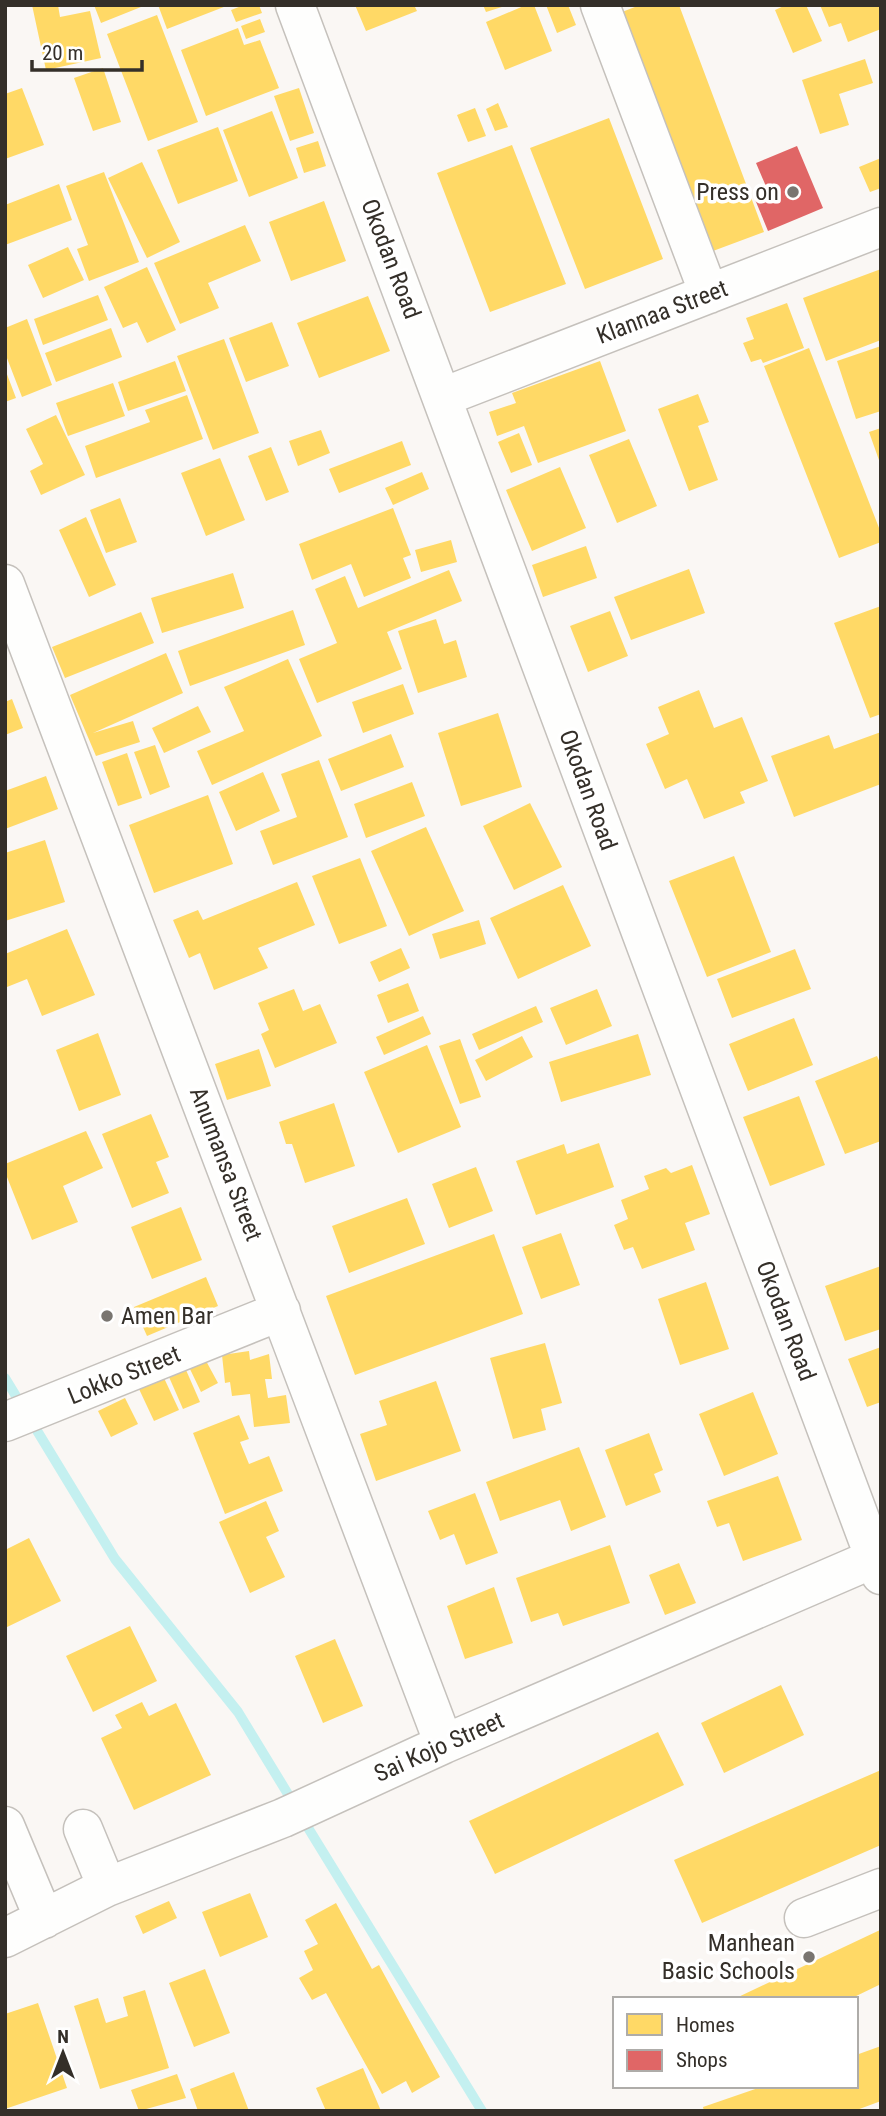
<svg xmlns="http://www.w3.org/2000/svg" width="886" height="2116" viewBox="0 0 886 2116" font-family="'Roboto Condensed',sans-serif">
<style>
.homes{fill:#ffd966}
.shops{fill:#e06666}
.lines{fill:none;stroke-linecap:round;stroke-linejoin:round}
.stream{stroke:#c4f0f0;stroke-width:10}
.minor-casing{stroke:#c5c1bc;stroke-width:41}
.minor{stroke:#fefefd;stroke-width:38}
.poi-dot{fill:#797570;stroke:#fff;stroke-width:2.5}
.labels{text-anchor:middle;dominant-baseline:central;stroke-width:7;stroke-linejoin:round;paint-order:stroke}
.poi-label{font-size:24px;fill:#342f29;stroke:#fff;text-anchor:end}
.street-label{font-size:24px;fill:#342f29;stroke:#fff}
</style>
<rect width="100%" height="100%" fill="#faf7f4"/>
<!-- homes -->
<path class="homes" d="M32,5H58L60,17L90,11L101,58L46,70Z
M94,5H146L101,23Z
M158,5H229L167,29Z
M244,5H259L262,13L236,22L231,10Z
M355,5H414L417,11L366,31Z
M483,5H505V6L486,12Z
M526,5H534L552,51L505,70L486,22Z
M546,5H568L576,25L557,33Z
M640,5H679L764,232L713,251L622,12Z
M786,5H806L822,41L793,53L775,10Z
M820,5H881V29L848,42L841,23L829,27Z
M157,15L198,122L148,141L107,34Z
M260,19L265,32L246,39L241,26Z
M238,28L244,45L260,40L279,88L206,116L181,50Z
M865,59L873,83L839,94L849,125L820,134L802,80Z
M103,68L121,122L93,131L74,78Z
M22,88L44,145L5,159V94Z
M299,88L314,133L290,141L274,96Z
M498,103L508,127L495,131L486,109Z
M475,108L486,136L468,142L457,115Z
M272,111L298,178L249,197L223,130Z
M609,118L663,259L585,289L530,148Z
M218,127L238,181L178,204L157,150Z
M318,141L326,166L304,173L296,148Z
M512,145L566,284L490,312L437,173Z
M881,158V188L870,192L859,167Z
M142,162L180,242L147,258L108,178Z
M104,172L139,262L89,281L77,249L88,245L66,186Z
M59,184L72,220L5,245V205Z
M324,201L346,261L291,281L269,222Z
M245,225L261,261L208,283L219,308L180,324L154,263Z
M68,247L84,280L43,298L28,265Z
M147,267L176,330L147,343L137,322L123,328L104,287Z
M881,269V340L826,361L803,298Z
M98,295L108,320L43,345L34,319Z
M368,296L390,351L319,378L297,323Z
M787,303L804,348L763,363L761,359L751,362L743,343L754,339L746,318Z
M27,319L52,385L22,397L5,353V328Z
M272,322L289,366L246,382L229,338Z
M111,328L122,357L56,382L45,353Z
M224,339L259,433L213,450L177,356Z
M881,346V411L856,419L837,361Z
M809,348L881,533V542L839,558L764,366Z
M175,361L186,391L128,411L118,382Z
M600,361L626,431L538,463L524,426L497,436L489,412L516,403L512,393Z
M5,369L16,398L5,402Z
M113,383L125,416L68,436L56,403Z
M698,394L709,422L698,426L718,480L689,491L658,409Z
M187,395L203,439L96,478L85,446L150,422L145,410Z
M56,415L85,475L41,495L30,471L43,464L26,429Z
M881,428V463H880L869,432Z
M321,430L330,453L298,466L289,441Z
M519,433L532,465L511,473L498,442Z
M629,439L657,506L617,523L589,455Z
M402,441L411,465L339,493L329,469Z
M271,447L289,492L266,501L248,456Z
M220,458L245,520L206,536L181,473Z
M560,467L586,528L532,551L506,490Z
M422,472L429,489L393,505L385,488Z
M120,498L137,542L106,553L90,510Z
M393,508L411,555L403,558L411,578L364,597L351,564L312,580L299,544Z
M86,517L116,585L89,597L59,530Z
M451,540L457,562L421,572L415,550Z
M586,546L597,578L543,597L532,565Z
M689,569L705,613L631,640L614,597Z
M449,570L462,601L387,632L402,669L317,703L299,659L337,643L315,589L345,576L358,608Z
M233,573L244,608L162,633L151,598Z
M881,606V714L870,718L834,623Z
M293,610L305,645L190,686L178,651Z
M610,611L628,656L588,672L570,626Z
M141,612L154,643L65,678L52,647Z
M436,619L444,644L456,640L467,677L418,693L398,631Z
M166,653L183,693L93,733L133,721L140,742L96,756L70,695Z
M288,659L322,736L212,785L197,751L244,731L224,687Z
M403,684L414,714L363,733L352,702Z
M699,690L714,728L742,717L768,781L740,792L745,803L704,819L687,779L665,789L646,744L669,734L658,707Z
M12,699L23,728L5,735V702Z
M198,706L211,732L164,753L152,728Z
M498,713L522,787L461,806L438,733Z
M881,732V784L794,817L771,756L829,735L834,749Z
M391,734L404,767L341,791L328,759Z
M155,745L170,787L150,795L134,752Z
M127,753L142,798L118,806L102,762Z
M319,760L348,837L273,865L260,831L297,817L281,774Z
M263,772L280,811L236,831L219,792Z
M46,776L58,809L5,829V791Z
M412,782L425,816L366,838L354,804Z
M208,795L233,864L154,893L129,825Z
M530,803L562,867L514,890L483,826Z
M426,827L464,911L409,936L371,851Z
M45,840L65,902L5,921V853Z
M734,856L771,952L707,977L669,881Z
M360,858L387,926L339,944L312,876Z
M297,882L315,925L258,948L268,968L214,990L200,953L189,958L173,920L198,910L203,920Z
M563,885L591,946L518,979L490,918Z
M479,920L486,944L440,959L432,934Z
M67,929L95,995L42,1016L27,979L7,987L5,954Z
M401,948L410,968L379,982L370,962Z
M795,949L811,989L732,1018L717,979Z
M408,983L419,1011L388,1023L377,995Z
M294,989L303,1011L320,1004L337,1043L275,1068L261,1034L269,1030L258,1003Z
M597,989L612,1026L566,1045L550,1008Z
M536,1006L543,1022L479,1050L472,1034Z
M423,1016L431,1034L384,1055L376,1037Z
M794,1018L813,1065L748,1091L729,1044Z
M98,1033L121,1095L79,1111L56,1050Z
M638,1034L651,1075L561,1102L549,1062Z
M522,1036L533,1057L486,1081L475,1060Z
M460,1039L481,1097L460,1104L439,1046Z
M427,1045L461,1127L398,1153L364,1072Z
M259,1049L271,1086L227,1100L215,1064Z
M877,1056L881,1065V1141L845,1154L815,1081Z
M799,1096L825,1165L770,1186L743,1117Z
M334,1103L355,1166L305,1183L292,1144H286L279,1122Z
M151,1114L169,1157L156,1162L169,1193L132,1208L102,1134Z
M86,1131L103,1168L63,1186L78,1222L32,1240L5,1172V1164Z
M599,1143L614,1187L536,1215L516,1161L564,1144L567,1154Z
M692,1165L710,1214L685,1223L695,1250L642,1269L633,1247L624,1250L614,1225L628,1219L621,1200L649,1189L644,1176L666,1168L671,1173Z
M476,1167L493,1211L449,1228L432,1184Z
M407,1198L425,1244L349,1273L332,1226Z
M181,1207L202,1260L152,1279L131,1227Z
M561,1233L580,1285L541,1299L522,1247Z
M494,1234L523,1314L355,1375L326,1296Z
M881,1266V1329L845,1341L825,1286Z
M206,1277L218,1306L147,1336L134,1307Z
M706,1282L729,1349L680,1365L658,1299Z
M545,1343L562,1403L541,1409L546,1430L513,1439L490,1358Z
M881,1347V1402L867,1407L848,1359Z
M249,1351L250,1360L269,1354L272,1379H265L268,1398L286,1395L290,1423L254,1427L250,1394L232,1396L230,1382L225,1383L222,1355Z
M205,1359L218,1383L201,1392L189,1367Z
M186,1370L200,1402L183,1409L169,1377Z
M164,1378L179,1410L154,1421L139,1389Z
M436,1381L461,1451L376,1481L360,1434L387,1425L379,1401Z
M753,1392L778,1454L724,1476L699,1414Z
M125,1398L138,1424L111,1437L98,1411Z
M239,1415L249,1439L240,1442L249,1464L269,1456L283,1491L225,1514L193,1433Z
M649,1433L663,1470L654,1474L661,1492L626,1506L605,1450Z
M579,1447L606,1517L571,1531L560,1500L500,1521L486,1482Z
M778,1476L802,1540L743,1561L729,1523L717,1527L707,1501Z
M475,1493L498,1553L466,1565L454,1534L440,1540L428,1511Z
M266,1501L279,1531L266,1537L285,1577L250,1593L219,1522Z
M29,1538L61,1601L5,1628V1550Z
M610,1545L630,1603L563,1626L558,1613L531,1622L516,1578Z
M679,1563L696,1603L665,1615L649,1575Z
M494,1587L513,1643L465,1659L447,1606Z
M130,1626L157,1681L93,1712L66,1656Z
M335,1639L363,1706L323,1723L295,1656Z
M781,1685L804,1735L724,1773L701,1723Z
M142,1702L149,1716L176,1703L211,1775L134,1810L101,1738L122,1728L115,1715Z
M658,1732L684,1785L495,1874L469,1821Z
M881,1770V1845L702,1923L674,1860Z
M250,1893L268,1937L220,1957L202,1912Z
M169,1901L177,1918L143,1934L135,1916Z
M336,1903L372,1969L379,1965L440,2077L412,2093L406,2081L382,2094L326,1993L312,2000L299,1978L313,1970L304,1951L318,1944L305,1920Z
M880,1930L881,1984L850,1999H734Z
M205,1969L230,2033L194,2047L169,1983Z
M145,1990L169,2068L100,2089L74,2006L98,1998L106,2023L128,2016L123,1997Z
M38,2003L67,2088L5,2109V2014Z
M881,2046V2101L854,2111H704L703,2107L764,2086H856V2055Z
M363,2068L381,2111H326L316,2088Z
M234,2072L249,2111H198L190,2089Z
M177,2074L186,2098L139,2111L131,2090Z"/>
<!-- shops -->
<path class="shops" d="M797,146L823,208L768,231L754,197L768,191L756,163Z"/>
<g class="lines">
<!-- stream -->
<path class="stream" d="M5,1378L115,1559L238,1712L294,1804
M302,1818L482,2111"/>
<defs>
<path id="minor" d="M295,5L881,1575
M600,5L709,294
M443,397L881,227
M5,584L444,1744
M5,1422L281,1311
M5,1826L44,1919
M83,1829L107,1887
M804,1918L881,1888
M5,1938L107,1887L283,1818L444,1744L875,1558"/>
</defs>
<!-- minor casing -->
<use href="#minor" class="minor-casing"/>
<!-- minor -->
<use href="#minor" class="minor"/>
</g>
<!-- markers -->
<g class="poi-dot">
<circle cx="793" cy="192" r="7"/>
<circle cx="107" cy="1316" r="7"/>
<circle cx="809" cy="1957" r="7"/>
</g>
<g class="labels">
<!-- poi labels -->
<g class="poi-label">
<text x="779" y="192">Press on</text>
<text x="121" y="1316" text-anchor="start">Amen Bar</text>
<text x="795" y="1943">Manhean<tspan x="795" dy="28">Basic Schools</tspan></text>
</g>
<!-- street labels -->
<g class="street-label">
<text transform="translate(391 259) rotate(69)">Okodan Road</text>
<text transform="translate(662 312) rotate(-21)">Klannaa Street</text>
<text transform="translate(588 790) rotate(70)">Okodan Road</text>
<text transform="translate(226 1164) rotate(69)">Anumansa Street</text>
<text transform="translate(786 1321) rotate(69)">Okodan Road</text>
<text transform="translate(124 1375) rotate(-22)">Lokko Street</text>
<text transform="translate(439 1747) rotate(-24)">Sai Kojo Street</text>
</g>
</g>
<!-- border -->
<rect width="886" height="2116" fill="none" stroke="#342f29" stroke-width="14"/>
<!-- legend -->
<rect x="613" y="1997" width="245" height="91" fill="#ffffff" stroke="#aeaca9" stroke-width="2"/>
<rect x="627" y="2014" width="35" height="21" fill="#ffd966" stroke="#aeaca9" stroke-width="2"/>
<text x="676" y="2032" font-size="21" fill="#342f29">Homes</text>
<rect x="627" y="2050" width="35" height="21" fill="#e06666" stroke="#aeaca9" stroke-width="2"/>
<text x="676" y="2067" font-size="21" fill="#342f29">Shops</text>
<!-- north arrow -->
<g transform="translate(63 2053)" stroke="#ffffff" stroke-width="5" paint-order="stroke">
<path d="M0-5L12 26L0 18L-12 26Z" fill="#342f29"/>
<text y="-10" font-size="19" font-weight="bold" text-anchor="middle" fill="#342f29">N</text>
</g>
<!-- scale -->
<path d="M32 60v10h110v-10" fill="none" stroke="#342f29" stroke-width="3.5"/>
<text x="42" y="60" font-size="21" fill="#342f29" stroke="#ffffff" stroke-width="5" paint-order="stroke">20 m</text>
</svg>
